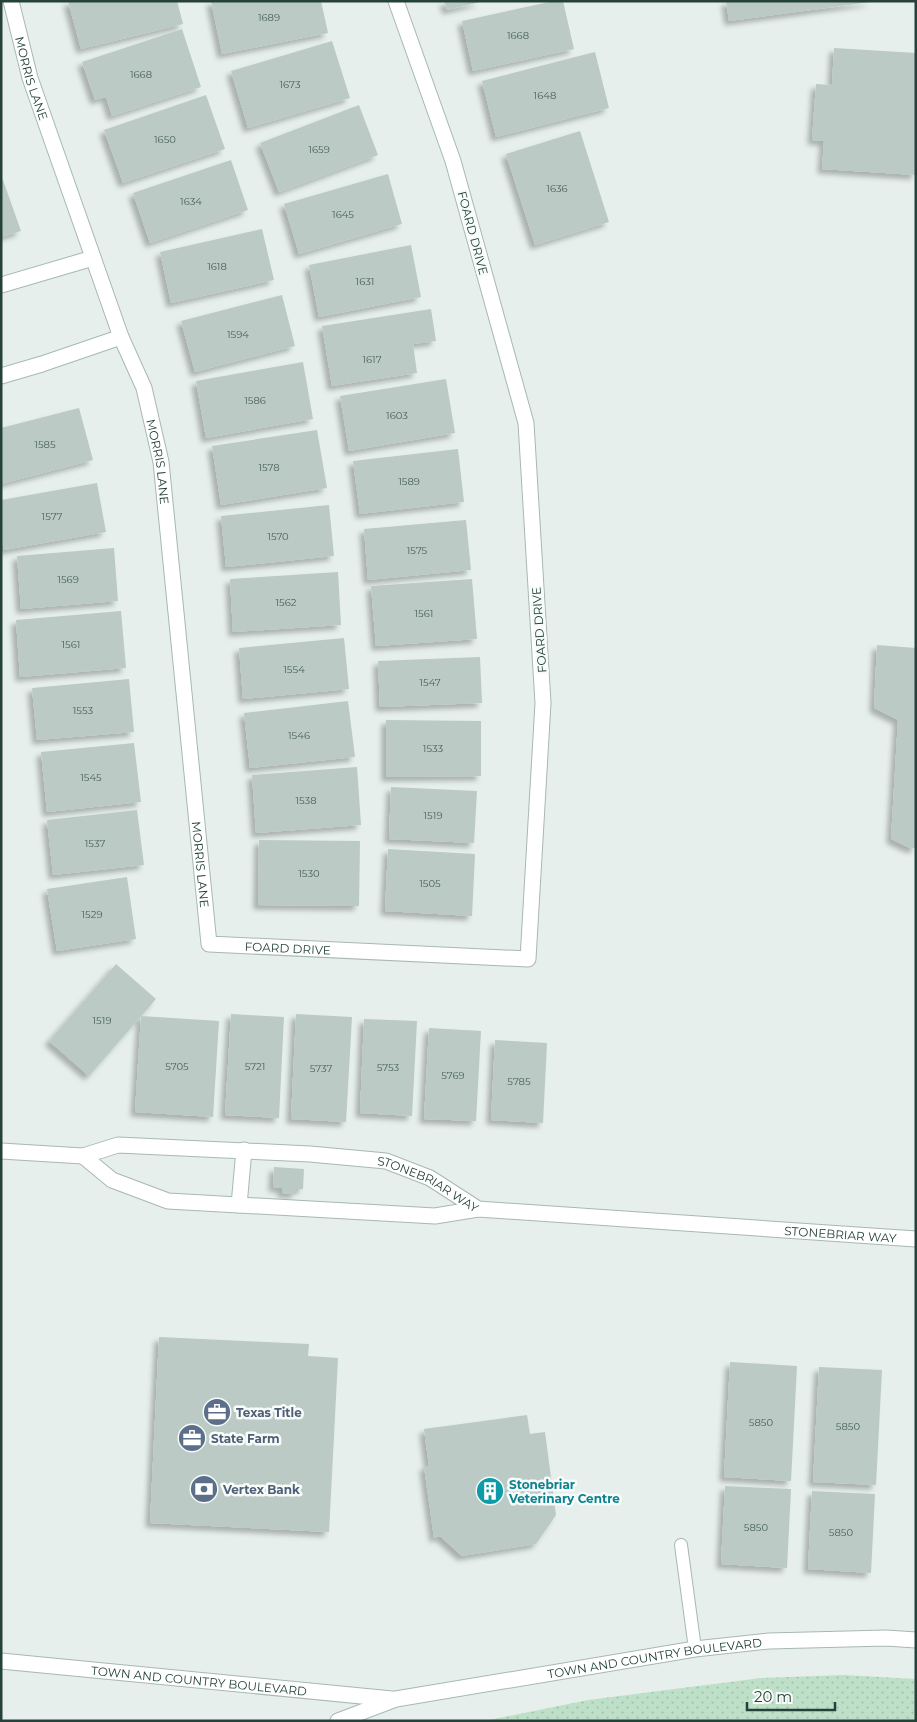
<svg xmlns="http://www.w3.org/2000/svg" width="917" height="1722" viewBox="0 0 917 1722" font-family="Montserrat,sans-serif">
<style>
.grass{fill:url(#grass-dots)}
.building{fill:#bbcac4;filter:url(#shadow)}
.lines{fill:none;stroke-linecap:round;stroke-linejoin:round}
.service-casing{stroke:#a8b8b2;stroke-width:14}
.minor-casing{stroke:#a8b8b2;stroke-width:17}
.tertiary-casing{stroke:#a8b8b2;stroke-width:17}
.service{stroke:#fff;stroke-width:12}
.minor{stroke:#fff;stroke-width:15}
.tertiary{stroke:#fff;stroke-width:15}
.labels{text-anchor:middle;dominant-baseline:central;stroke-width:5;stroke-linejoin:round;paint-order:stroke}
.number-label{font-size:10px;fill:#4a645c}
.street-label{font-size:12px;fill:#24423a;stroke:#f7fbf9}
.service-label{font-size:12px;font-weight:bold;fill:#4e5e75;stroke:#f7fbf9;text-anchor:start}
.culture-label{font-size:12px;font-weight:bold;fill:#0d838f;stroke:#f7fbf9;text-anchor:start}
</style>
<defs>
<pattern id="grass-dots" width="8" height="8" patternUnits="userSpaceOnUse" patternTransform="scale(1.25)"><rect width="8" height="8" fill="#bfe0c8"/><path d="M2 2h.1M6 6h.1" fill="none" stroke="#a4c1ad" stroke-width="1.8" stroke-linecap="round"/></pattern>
<filter id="shadow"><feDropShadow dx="-4.5" dy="4.5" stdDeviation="2.5" flood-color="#0004"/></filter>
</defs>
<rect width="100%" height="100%" fill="#e6efeb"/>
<!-- grass -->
<path class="grass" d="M844,1675L916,1679V1721H484L588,1700L761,1678Z"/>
<!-- building -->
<path class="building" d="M68,1H177L183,24L81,49Z
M211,1H321L328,33L222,54Z
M444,1H480V2L447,10Z
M554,1H563L574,49L473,71L462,21Z
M726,1H871V2L729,21Z
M182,29L201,87L112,116L106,97L95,100L82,62Z
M332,41L350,98L248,128L231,71Z
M834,48L916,53V175L822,169L824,141L812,140L816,84L832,85Z
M595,52L609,108L496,137L482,81Z
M206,95L225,149L123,183L104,130Z
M359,105L378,155L279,192L260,143Z
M580,131L609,222L535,245L506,154Z
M231,160L248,210L150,243L133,193Z
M388,174L402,224L299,254L284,204Z
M1,180H3L21,231L1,237Z
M262,229L274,280L171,303L160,252Z
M411,245L421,297L319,317L309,265Z
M282,295L295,346L195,372L181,321Z
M431,309L436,341L413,344L417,373L332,386L322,326Z
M303,362L313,419L206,438L196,381Z
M446,379L455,433L349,451L340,396Z
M79,408L93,460L1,484V428Z
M317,430L327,488L221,505L212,446Z
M458,449L464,502L360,514L353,461Z
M97,483L106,532L4,550L1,536V500Z
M329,505L334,556L226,567L221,516Z
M466,520L471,570L368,580L364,529Z
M114,548L118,601L21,609L17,556Z
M338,572L341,625L233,632L230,579Z
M472,579L477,639L376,646L371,586Z
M121,611L126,668L20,677L16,620Z
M344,638L349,689L243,699L239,648Z
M877,645L916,648V848H910L891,839L898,720L874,708Z
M480,657L482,703L380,707L378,661Z
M129,679L134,732L37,740L32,688Z
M348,701L355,757L250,768L244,713Z
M386,720L481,721V776L386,777Z
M134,743L141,802L47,812L41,752Z
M357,767L361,825L256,833L252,775Z
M391,787L477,791L474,843L389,839Z
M137,810L144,865L53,875L47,820Z
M259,840L360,841L359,906L258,905Z
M388,849L475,854L472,916L385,911Z
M127,877L136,939L57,951L47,889Z
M116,964L156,999L89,1076L49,1041Z
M231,1014L284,1017L279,1118L225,1115Z
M296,1014L352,1017L346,1122L291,1119Z
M141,1016L219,1021L213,1117L135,1112Z
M364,1019L417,1021L412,1116L360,1113Z
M429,1028L481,1031L476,1121L424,1119Z
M495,1040L547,1043L543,1123L491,1120Z
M274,1167L304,1169L303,1189H296V1194L282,1193V1188L273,1187Z
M159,1337L309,1344L308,1356L338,1358L329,1532L150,1523Z
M730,1362L797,1366L791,1481L724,1477Z
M819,1367L882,1370L876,1485L813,1482Z
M527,1415L530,1434L545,1432L556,1515L536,1544L462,1556L440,1536L434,1538L424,1466H429L424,1429Z
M725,1486L791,1489L787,1568L721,1564Z
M812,1491L875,1494L871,1573L808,1569Z"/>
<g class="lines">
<defs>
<path id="service" d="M681,1545L695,1649"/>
<g id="minor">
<path id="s1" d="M11,1L30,78L121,337L144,388L161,462L209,944L528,959L543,703L526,423L453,161L396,1"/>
<path d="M1,285L93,258"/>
<path d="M1,376L42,364L121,337"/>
<path id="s2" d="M1,1151L83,1156L118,1145L310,1154L386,1161L430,1178L478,1209L916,1239"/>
<path d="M83,1156L112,1180L168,1201L435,1216L478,1209"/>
<path d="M239,1205L244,1150"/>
</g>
<g id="tertiary">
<path id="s3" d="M1,1661L392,1699"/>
<path id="s4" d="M338,1721L396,1699L695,1649L769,1641L886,1638L916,1640"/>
</g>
</defs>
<!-- service casing -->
<use href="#service" class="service-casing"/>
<!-- minor casing -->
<use href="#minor" class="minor-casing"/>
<!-- tertiary casing -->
<use href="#tertiary" class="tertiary-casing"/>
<!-- service -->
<use href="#service" class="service"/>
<!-- minor -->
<use href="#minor" class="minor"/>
<!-- tertiary -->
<use href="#tertiary" class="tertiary"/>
</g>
<!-- icons -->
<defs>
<symbol id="office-disc" viewBox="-11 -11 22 22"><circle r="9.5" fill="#5c6f8a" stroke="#f7fbf9"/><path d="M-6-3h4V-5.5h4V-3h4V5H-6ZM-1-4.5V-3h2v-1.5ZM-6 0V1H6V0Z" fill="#fff"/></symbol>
<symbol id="bank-disc" viewBox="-11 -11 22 22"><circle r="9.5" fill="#5c6f8a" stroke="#f7fbf9"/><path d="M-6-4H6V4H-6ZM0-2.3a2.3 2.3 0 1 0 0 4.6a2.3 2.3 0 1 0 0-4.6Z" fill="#fff"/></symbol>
<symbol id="building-disc" viewBox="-11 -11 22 22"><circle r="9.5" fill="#0f9aa8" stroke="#f7fbf9"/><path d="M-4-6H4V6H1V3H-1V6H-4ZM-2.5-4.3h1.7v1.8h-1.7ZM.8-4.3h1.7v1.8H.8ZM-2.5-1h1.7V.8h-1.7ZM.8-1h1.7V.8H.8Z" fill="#fff"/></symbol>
</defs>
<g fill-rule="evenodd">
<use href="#office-disc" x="201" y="1396" width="32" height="32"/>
<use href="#office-disc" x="176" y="1422" width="32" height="32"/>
<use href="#bank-disc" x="188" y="1473" width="32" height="32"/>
<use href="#building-disc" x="474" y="1475" width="32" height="32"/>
</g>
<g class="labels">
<!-- number labels -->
<g class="number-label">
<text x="269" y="17">1689</text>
<text x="518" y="35">1668</text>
<text x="141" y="74">1668</text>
<text x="290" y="84">1673</text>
<text x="545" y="95">1648</text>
<text x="165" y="139">1650</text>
<text x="319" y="149">1659</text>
<text x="557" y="188">1636</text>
<text x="191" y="201">1634</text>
<text x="343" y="214">1645</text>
<text x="217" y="266">1618</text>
<text x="365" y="281">1631</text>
<text x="238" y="334">1594</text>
<text x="372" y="359">1617</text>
<text x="255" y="400">1586</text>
<text x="397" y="415">1603</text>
<text x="45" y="444">1585</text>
<text x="269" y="467">1578</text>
<text x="409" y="481">1589</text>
<text x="52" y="516">1577</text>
<text x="278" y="536">1570</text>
<text x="417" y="550">1575</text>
<text x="68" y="579">1569</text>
<text x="286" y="602">1562</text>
<text x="424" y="613">1561</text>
<text x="71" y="644">1561</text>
<text x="294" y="669">1554</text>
<text x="430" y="682">1547</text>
<text x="83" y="710">1553</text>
<text x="299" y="735">1546</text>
<text x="433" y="748">1533</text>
<text x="91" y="777">1545</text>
<text x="306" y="800">1538</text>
<text x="433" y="815">1519</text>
<text x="95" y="843">1537</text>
<text x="309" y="873">1530</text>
<text x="430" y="883">1505</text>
<text x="92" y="914">1529</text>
<text x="102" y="1020">1519</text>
<text x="177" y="1066">5705</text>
<text x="255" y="1066">5721</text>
<text x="388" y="1067">5753</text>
<text x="321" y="1068">5737</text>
<text x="453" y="1075">5769</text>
<text x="519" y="1081">5785</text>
<text x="761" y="1422">5850</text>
<text x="848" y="1426">5850</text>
<text x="756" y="1527">5850</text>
<text x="841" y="1532">5850</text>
</g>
<!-- street labels -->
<g class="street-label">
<text stroke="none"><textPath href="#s1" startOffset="80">MORRIS LANE</textPath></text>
<text transform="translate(473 233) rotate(75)">FOARD DRIVE</text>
<text stroke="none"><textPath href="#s1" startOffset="485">MORRIS LANE</textPath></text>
<text transform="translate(539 630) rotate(-94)">FOARD DRIVE</text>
<text stroke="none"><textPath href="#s1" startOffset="890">MORRIS LANE</textPath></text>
<text stroke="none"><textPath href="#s1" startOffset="1049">FOARD DRIVE</textPath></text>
<text stroke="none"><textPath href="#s2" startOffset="435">STONEBRIAR WAY</textPath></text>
<text stroke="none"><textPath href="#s2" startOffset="855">STONEBRIAR WAY</textPath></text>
<text stroke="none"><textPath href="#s4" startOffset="324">TOWN AND COUNTRY BOULEVARD</textPath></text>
<text stroke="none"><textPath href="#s3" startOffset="199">TOWN AND COUNTRY BOULEVARD</textPath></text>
</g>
<!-- service labels -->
<g class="service-label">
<text x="236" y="1412">Texas Title</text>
<text x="211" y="1438">State Farm</text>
<text x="223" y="1489">Vertex Bank</text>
</g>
<!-- culture labels -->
<g class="culture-label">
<text x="509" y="1484">Stonebriar<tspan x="509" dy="14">Veterinary Centre</tspan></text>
</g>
</g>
<!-- border -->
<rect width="917" height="1722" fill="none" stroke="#24423a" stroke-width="5"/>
<!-- scale -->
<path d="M747 1702v8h88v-8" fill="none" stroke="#24423a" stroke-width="2.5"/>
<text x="754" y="1702" font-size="15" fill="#24423a" stroke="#f7fbf9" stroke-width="4" paint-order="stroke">20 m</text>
</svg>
